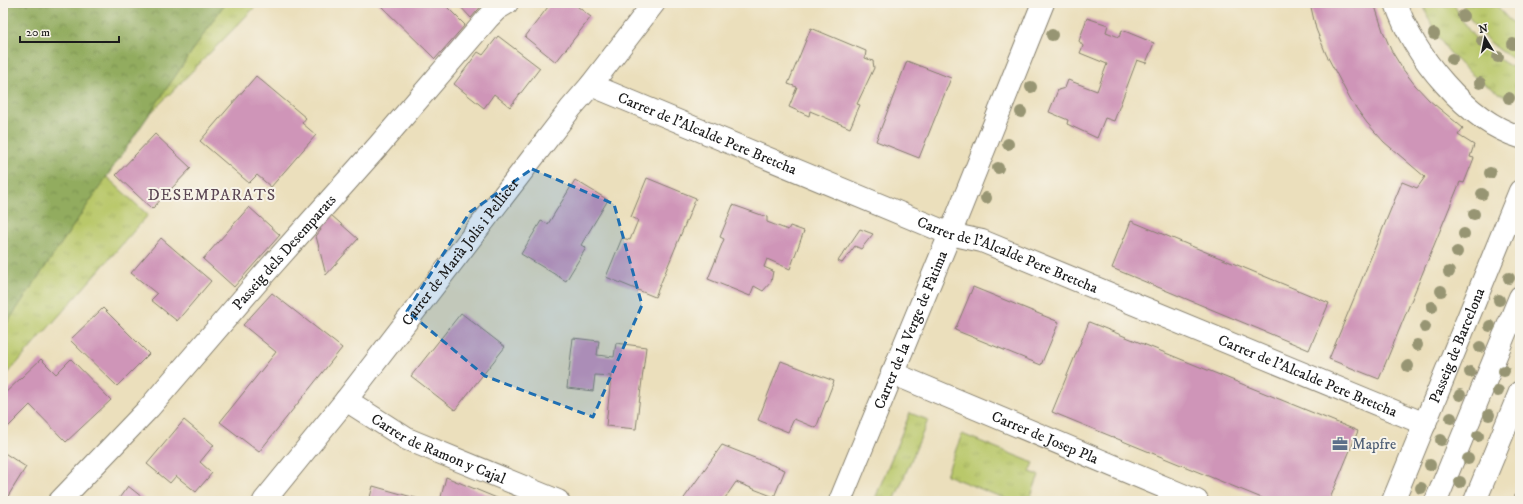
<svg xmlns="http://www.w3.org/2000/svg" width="1523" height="504" viewBox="0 0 1523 504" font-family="'IM FELL DW Pica',serif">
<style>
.grass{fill:url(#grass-tufts);stroke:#6a7243}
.forest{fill:url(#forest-crowns);stroke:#57643d}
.building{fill:#cf95b8}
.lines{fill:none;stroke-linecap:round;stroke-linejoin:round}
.minor-casing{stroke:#847e6c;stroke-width:24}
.major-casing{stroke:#847e6c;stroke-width:24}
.minor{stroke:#fff;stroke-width:22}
.major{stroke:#fff;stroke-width:22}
.tree{fill:#979573}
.marked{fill:#1f6fb2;fill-opacity:0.2;stroke:#1f6fb2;stroke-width:3;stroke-dasharray:8 5;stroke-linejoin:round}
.labels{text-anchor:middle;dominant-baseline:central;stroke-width:4;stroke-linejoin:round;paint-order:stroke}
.street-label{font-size:15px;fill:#1c1c1c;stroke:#f7f3e8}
.service-label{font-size:15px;fill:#4e5e75;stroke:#f7f3e8;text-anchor:start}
.neighbourhood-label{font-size:16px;letter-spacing:1px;fill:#5b4653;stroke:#f7f3e8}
</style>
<defs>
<pattern id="grass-tufts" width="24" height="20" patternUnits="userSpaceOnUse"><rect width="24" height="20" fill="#b9c86a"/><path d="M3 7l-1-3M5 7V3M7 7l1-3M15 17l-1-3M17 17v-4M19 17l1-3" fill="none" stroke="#9eab5b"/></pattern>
<pattern id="forest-crowns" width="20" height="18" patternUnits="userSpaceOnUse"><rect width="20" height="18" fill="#92ac5e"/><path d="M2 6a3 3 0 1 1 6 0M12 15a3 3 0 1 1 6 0" fill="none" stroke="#768b4d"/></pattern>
</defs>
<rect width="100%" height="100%" fill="#f7f3e8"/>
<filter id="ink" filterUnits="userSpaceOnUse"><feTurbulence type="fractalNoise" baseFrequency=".025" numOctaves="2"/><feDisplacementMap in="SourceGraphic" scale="8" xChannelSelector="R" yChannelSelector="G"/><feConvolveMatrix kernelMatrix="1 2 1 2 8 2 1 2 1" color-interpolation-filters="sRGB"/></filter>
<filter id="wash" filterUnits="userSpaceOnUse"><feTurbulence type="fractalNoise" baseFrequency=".012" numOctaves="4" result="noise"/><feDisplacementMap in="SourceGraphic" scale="16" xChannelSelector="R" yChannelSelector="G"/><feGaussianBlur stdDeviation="0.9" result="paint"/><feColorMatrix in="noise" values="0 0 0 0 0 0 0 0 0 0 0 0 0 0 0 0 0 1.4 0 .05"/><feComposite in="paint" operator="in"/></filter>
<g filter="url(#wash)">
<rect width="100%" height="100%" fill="#ebdfbc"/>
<!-- grass -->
<path class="grass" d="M3,3H259L97,168L148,215L3,379Z
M1423,3H1454C1466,34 1490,57 1520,71V84L1513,100C1472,81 1436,48 1423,3Z
M1462,3H1495L1508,19L1520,28V62C1496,51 1472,29 1462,3Z
M910,413L928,420L894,501H874Z
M962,434L1034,463L1030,472L1039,475L1029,501H1011L946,475Z"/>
<!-- forest -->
<path class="forest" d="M3,3H225L3,329Z"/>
<g id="blocks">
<!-- building -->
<path class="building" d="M378,3H443L465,25L435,59Z
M457,3H484L471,18Z
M551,3H573L591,17L556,62L525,37Z
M1310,3H1374L1383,31L1391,50L1402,68L1415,85L1429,100L1463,128L1458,135L1474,145L1470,157L1474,158L1464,183L1460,182L1379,379L1329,359L1402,182L1417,188L1425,177L1384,142L1367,123L1351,101L1326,54L1316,29Z
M1087,18L1108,25L1106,32L1119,37L1122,30L1154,43L1146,63L1137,60L1114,121L1105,118L1097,138L1067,124L1068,120L1049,112L1058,90L1065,88L1068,80L1097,91L1107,64L1080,53L1083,46L1079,41Z
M811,28L866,51L865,58L873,61L874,68L857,104L860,105L850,128L810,111L809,116L789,107L797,87L788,84Z
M498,36L540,68L510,107L494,94L484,108L454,84L478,52L483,55Z
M907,61L951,78L919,158L876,141Z
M256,76L306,118L302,123L316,135L271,187L257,175L249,183L200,141Z
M155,134L191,168L152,209L116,175Z
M647,178L696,198L655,297L606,277L622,238L630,240L638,220L631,217Z
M575,180L608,200L581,245L586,248L566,281L521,254L541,221L548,224Z
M733,205L767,217V222L788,230L790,226L804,231L790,269L767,259L764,267L773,271L771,282L763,291L754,286L750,296L708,279L724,239L720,237Z
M249,207L280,235L234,287L203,259Z
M331,215L358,239L326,275L316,236L321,230L319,227Z
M1131,221L1329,303L1309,350L1112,268Z
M860,229L873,234L861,249L855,246L842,263L838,261Z
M161,238L211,281L177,321L151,300L157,294L131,273Z
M973,287L1059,322L1041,365L955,330Z
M272,293L342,348L259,452L220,422L276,352L243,325Z
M103,308L149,354L117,386L70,340Z
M461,313L505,347L455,410L411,376Z
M1089,322L1358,431L1329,501H1269L1052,412Z
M573,338L599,341L597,355L614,357L616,343L646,347L636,429L606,426L611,376L595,375L593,391L567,388Z
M41,359L56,374L71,359L111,400L66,442L30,405L8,427L3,421V395Z
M781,361L834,381L816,428L794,419L788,432L758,420Z
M184,420L214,445L200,462L212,473L196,492L176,476L170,483L147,464Z
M722,445L785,470L774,497L736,482L723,501H682Z
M3,452L26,467L5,501H3Z
M446,477L504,501H440Z
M128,486L147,501H117Z
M373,486L419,499L418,501H369Z
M1520,492V501H1515V494Z"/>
</g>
</g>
<g filter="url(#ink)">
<use href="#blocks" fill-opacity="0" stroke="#847e6c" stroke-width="1"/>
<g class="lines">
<defs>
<g id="minor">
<path d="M1396,3C1413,55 1467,121 1520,137"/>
<path id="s1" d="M591,85L950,234L982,241L1425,424"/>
<path id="s2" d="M892,373L1197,501"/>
<path id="s3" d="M346,400L407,439L558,501"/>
<path id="s4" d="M60,501L149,408L265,273L379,145L488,18L497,9L507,3"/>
<path id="s5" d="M264,501L346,400L571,108L591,85L654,3"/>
<path id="s6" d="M840,501L950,234L1043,3"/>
<path d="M1436,501L1520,297"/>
</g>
<g id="major">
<path id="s7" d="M1393,501L1520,191"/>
<path d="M1475,501L1520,392"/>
</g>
</defs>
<!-- minor casing -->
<use href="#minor" class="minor-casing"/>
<!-- major casing -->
<use href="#major" class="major-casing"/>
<!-- minor -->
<use href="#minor" class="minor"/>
<!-- major -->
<use href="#major" class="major"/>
</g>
<!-- trees -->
<g class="tree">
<circle cx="1463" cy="16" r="6"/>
<circle cx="1434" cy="34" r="6"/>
<circle cx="1052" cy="35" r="6"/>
<circle cx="1482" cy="41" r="6"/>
<circle cx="1513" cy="44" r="6"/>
<circle cx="1498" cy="57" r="6"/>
<circle cx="1452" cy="59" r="6"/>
<circle cx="1480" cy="83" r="6"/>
<circle cx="1031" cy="87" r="6"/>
<circle cx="1509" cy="98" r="6"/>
<circle cx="1021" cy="112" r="6"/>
<circle cx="1008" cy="144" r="6"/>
<circle cx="998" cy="168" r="6"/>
<circle cx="1490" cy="173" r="6"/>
<circle cx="1482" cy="194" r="6"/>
<circle cx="986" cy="198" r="6"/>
<circle cx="1474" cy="214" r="6"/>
<circle cx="1464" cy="234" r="6"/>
<circle cx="1457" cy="252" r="6"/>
<circle cx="1449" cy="272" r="6"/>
<circle cx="1509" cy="278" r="6"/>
<circle cx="1441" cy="291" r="6"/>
<circle cx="1499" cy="300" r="6"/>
<circle cx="1432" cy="307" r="6"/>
<circle cx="1490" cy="326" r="6"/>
<circle cx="1425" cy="327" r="6"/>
<circle cx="1417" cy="345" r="6"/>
<circle cx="1480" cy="347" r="6"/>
<circle cx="1408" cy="366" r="6"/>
<circle cx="1504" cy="371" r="6"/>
<circle cx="1470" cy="372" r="6"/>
<circle cx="1498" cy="391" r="6"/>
<circle cx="1460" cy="395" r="6"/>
<circle cx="1489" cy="415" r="6"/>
<circle cx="1451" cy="418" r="6"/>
<circle cx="1478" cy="436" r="6"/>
<circle cx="1441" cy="440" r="6"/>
<circle cx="1468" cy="459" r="6"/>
<circle cx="1430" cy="465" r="6"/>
<circle cx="1460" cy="482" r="6"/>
<circle cx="1421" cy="488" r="6"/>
</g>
</g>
<!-- marked area -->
<path class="marked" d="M532,169L614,204L642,305L593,417L485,376L407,311L470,212Z"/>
<!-- icons -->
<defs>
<symbol id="office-bare" viewBox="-9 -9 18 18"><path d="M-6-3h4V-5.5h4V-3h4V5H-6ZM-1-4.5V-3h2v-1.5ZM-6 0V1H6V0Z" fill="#5c6f8a" stroke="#f7f3e8" stroke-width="2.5" paint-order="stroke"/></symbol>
</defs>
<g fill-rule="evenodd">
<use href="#office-bare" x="1329" y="433" width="22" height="22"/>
</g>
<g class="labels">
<!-- street labels -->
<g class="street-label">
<text stroke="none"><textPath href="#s1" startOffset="126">Carrer de l'Alcalde Pere Bretcha</textPath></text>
<text stroke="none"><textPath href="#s4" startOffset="335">Passeig dels Desemparats</textPath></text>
<text stroke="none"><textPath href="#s5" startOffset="317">Carrer de Marià Jolis i Pellicer</textPath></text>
<text stroke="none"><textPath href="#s1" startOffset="450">Carrer de l'Alcalde Pere Bretcha</textPath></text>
<text stroke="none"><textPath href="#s6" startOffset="185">Carrer de la Verge de Fàtima</textPath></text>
<text stroke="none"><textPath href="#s7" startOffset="168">Passeig de Barcelona</textPath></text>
<text stroke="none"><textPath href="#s1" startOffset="774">Carrer de l'Alcalde Pere Bretcha</textPath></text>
<text stroke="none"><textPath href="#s2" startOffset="166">Carrer de Josep Pla</textPath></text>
<text stroke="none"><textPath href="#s3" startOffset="105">Carrer de Ramon y Cajal</textPath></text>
</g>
<!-- service labels -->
<g class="service-label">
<text x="1352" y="444">Mapfre</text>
</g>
<!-- neighbourhood labels -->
<g class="neighbourhood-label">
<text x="212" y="195">DESEMPARATS</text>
</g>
</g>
<!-- margin -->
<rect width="1523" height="504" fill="none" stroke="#f7f3e8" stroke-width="16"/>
<!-- north arrow -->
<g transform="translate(1485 38) rotate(350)" stroke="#f7f3e8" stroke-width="3" paint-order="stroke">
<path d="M0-3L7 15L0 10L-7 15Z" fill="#1c1c1c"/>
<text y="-6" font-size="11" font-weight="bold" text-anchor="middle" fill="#1c1c1c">N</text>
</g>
<!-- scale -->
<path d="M20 36v6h99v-6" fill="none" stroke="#1c1c1c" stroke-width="2"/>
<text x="26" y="36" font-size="12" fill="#1c1c1c" stroke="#f7f3e8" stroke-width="3" paint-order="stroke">20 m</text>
</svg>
